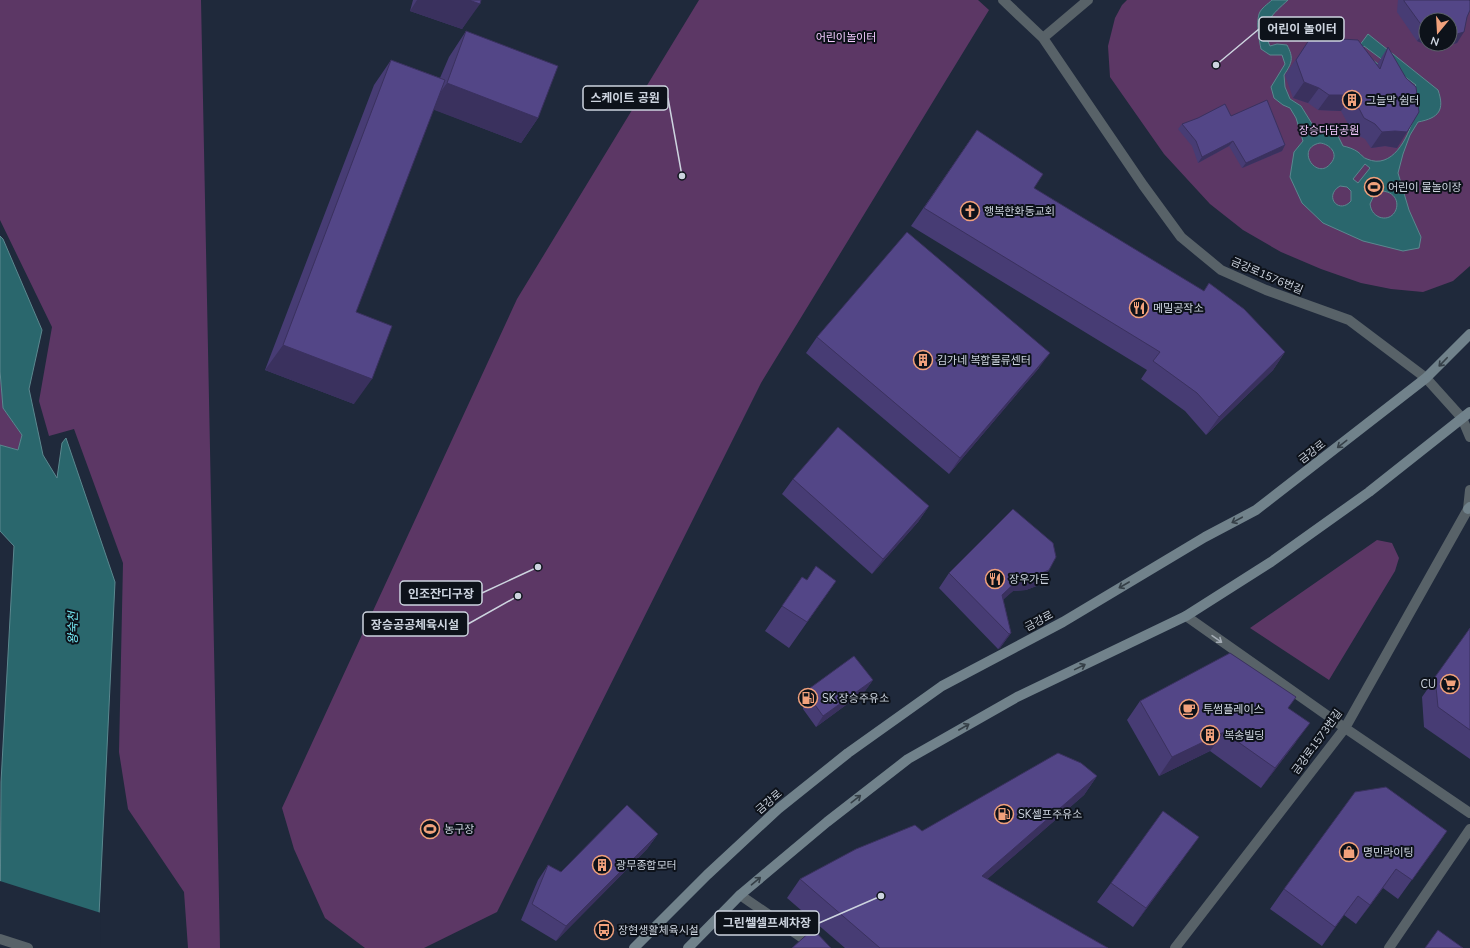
<svg xmlns="http://www.w3.org/2000/svg" width="1470" height="948" viewBox="0 0 1470 948" font-family="'Nunito Sans','Noto Sans KR',sans-serif">
<style>
.green{fill:#5c3765;fill-rule:evenodd}
.water{fill:#2a676d;stroke:#5b888f;fill-rule:evenodd}
.pier{fill:#1f293b}
.lines{fill:none;stroke-linecap:round;stroke-linejoin:round}
.minor{stroke:#586268;stroke-width:10}
.secondary{stroke:#71828b;stroke-width:10}
.wall{fill:#473c74}
.shaded-wall{fill:#3a315e}
.building{fill:#534687;stroke:#3a315e}
.oneway{stroke:#353f47}
.oneway2{stroke:#a4acb5}
.labels{text-anchor:middle;dominant-baseline:central;stroke-width:4;stroke-linejoin:round;paint-order:stroke}
.park-label{font-size:11px;fill:#f0c8fb;stroke:#0d121a}
.poi-label{font-size:11px;fill:#cdd4df;stroke:#0d121a;text-anchor:start}
.street-label{font-size:11px;fill:#cdd4df;stroke:#0d121a}
.water-label{font-size:12px;font-style:italic;fill:#77edf8;stroke:#0d121a}
.leader{fill:none;stroke:#cdd4df;stroke-width:1.5}
.callout-dot{fill:#cdd4df;stroke:#0d121a;stroke-width:1.5}
.callout{fill:#0d121a;stroke:#cdd4df;stroke-width:1.5}
.callout-label{font-size:12px;text-anchor:middle;font-weight:bold;fill:#cdd4df}
</style>
<rect width="100%" height="100%" fill="#1f293b"/>
<!-- green -->
<path class="green" d="M0,0H201L220,948H188L184,892L128,809L119,752L123,563L74,429L49,436L39,401L52,327L0,220Z
M699,0H978L989,10L761,383L497,912L424,948H365L325,918L294,849L282,808L517,299Z
M1127,0H1470V266L1453,281L1423,292L1391,289L1361,283L1321,269L1281,252L1243,230L1210,204L1164,154L1110,77L1108,46L1115,18L1122,5ZM1426,20H1450V44H1426Z
M0,371L3,408L22,435L18,450L0,445Z
M1377,540L1392,543L1399,558L1395,571L1329,680L1250,628Z"/>
<!-- water -->
<path class="water" d="M1272,0H1288C1273,14 1259,24 1270,46L1277,44L1287,45C1294,58 1292,63 1284,75L1285,87L1290,99L1301,106L1314,127L1332,124L1343,146C1348,147 1354,149 1358,152C1361,154 1363,158 1367,159C1392,170 1408,138 1413,119L1354,53L1368,34L1438,90C1445,110 1439,118 1418,122L1410,135L1403,154L1398,173L1409,210L1421,237L1419,248L1403,251L1363,241L1323,223L1302,203L1290,177L1294,152L1303,141L1296,118L1290,108L1283,105L1274,98L1271,87L1285,64L1282,55H1270L1261,49C1259,39 1256,25 1259,14C1261,8 1268,4 1272,0ZM1364,46L1416,85L1412,90L1361,51ZM1320,143C1330,144 1339,154 1331,163C1317,182 1294,148 1320,143ZM1365,164L1370,168L1358,183L1353,179ZM1340,186L1347,187L1351,191V201C1339,215 1323,196 1340,186ZM1382,191C1406,193 1398,224 1379,217C1373,214 1371,210 1370,204L1374,195Z
M0,236L3,239L42,330L29,389L43,455L57,478L62,443L66,438L115,582L98,936L0,948L1,782L14,546L0,531V445L18,450L22,435L3,408L0,371Z"/>
<!-- pier -->
<path class="pier" d="M0,881L101,913L100,948H0Z"/>
<g class="lines">
<!-- minor -->
<path class="minor" d="M1003,0L1043,38
M1088,0L1043,38L1143,185L1181,237L1221,270L1266,290L1349,320L1426,378L1462,418L1470,437
M1186,616L1345,728L1470,813
M740,895L817,948
M0,939L28,948
M1175,948L1345,728L1468,509L1470,490
M1389,948L1470,829"/>
<!-- secondary -->
<path class="secondary" d="M1468,509L1470,507
M634,948L707,875L778,809L848,753L942,686L1063,622L1205,537L1256,510L1426,378L1470,334
M688,948L740,895L827,822L908,759L1017,697L1186,616L1271,562L1369,492L1470,412"/>
</g>
<!-- wall -->
<path class="wall" d="M413,0H481L462,29L410,11Z
M1398,0H1469L1467,17L1457,43L1436,49L1417,41L1397,12Z
M466,31L538,118L521,143L433,109L356,312L354,404L265,370L374,85L391,60L440,78L449,57Z
M1309,40L1377,65L1378,63L1388,47L1397,148L1385,146L1371,148L1365,139L1353,133L1341,111L1318,110L1308,103L1293,98L1285,75Z
M1231,116L1285,145L1282,151L1242,168L1229,146L1198,163L1192,146L1178,129L1182,124Z
M977,130L1034,188L1285,352L1273,370L1206,435L1185,411L1141,379L1147,370L911,226Z
M817,337L1039,368L949,474L806,353Z
M793,479L929,506L918,522L872,574L782,494Z
M949,573L1039,585L1026,590L1013,591L1003,599L1011,633L1000,648L998,649L939,588Z
M802,577L807,580L836,581L789,648L765,631Z
M1470,628V759L1424,727L1422,697Z
M873,680L865,691L816,727L803,709V699L810,688Z
M1140,701L1288,708L1296,742L1261,788L1210,751L1159,776L1127,720Z
M1097,776L1084,795L987,879L1108,948H845L787,898L800,879Z
M1447,831L1398,899L1383,888L1356,924L1344,915L1322,946L1270,909L1284,889Z
M658,834L647,849L556,941L521,920L538,880L548,865L561,872Z
M1185,856L1133,927L1097,902L1111,883Z"/>
<!-- shaded-wall -->
<path class="shaded-wall" d="M417,0H469L480,4L462,29L410,11Z
M1425,30L1426,31V44H1450V36L1464,32L1457,43L1436,49L1417,41Z
M1304,82L1319,88L1308,103L1293,98Z
M447,83L538,118L521,143L429,108Z
M1329,95H1352L1341,111L1318,110Z
M1395,131L1407,132L1397,148L1385,146L1371,148L1382,132Z
M1233,141L1229,146L1198,163L1202,157Z
M1285,145L1282,151L1242,168L1246,163Z
M283,345L372,379L354,404L265,370Z
M1285,352L1273,370L1206,435L1219,417Z
M1050,353L1039,368L949,474L960,458Z
M929,506L918,522L872,574L883,559Z
M1049,570L1039,585L1026,590L1013,591L992,610L1002,595L1023,575Z
M1011,633L1000,648L998,649L1009,634Z
M873,680L865,691L816,727L823,716Z
M1310,723L1296,742L1261,788L1275,768Z
M1224,732L1210,751L1159,776L1172,757Z
M1097,776L1084,795L969,895L982,876Z
M1447,831L1434,850L1398,899L1412,880Z
M658,834L647,849L556,941L566,926Z
M1199,837L1185,856L1133,927L1146,908Z
M1396,869L1383,888L1356,924L1370,905Z
M1358,896L1344,915L1322,946L1335,927Z"/>
<!-- building -->
<path class="building" d="M469,0H481L480,4Z
M1404,0H1469L1470,1V10L1467,17L1464,32L1450,36V20H1426V31L1425,30L1404,1Z
M466,31L558,66L538,118L447,83Z
M1331,35L1341,39L1358,40L1380,69L1388,47L1406,78L1416,87L1419,112L1407,132L1395,131L1382,132L1375,124L1364,118L1352,95H1329L1319,88L1304,82L1296,60L1309,40L1320,39Z
M391,60L445,80L356,312L392,326L372,379L283,345Z
M1267,100L1285,145L1246,163L1233,141L1202,157L1196,141L1182,124L1198,118L1225,104L1231,116Z
M977,130L1043,174L1034,188L1204,291L1209,283L1244,309L1285,352L1219,417L1197,393L1153,361L1160,352L924,208Z
M907,232L1050,353L960,458L817,337Z
M838,427L929,506L883,559L793,479Z
M1013,509L1053,543L1056,557L1049,570L1037,575H1023L1002,595L1011,633L1009,634L949,573Z
M816,566L836,581L807,622L782,606L802,577L807,580Z
M1470,628V730L1438,707L1435,677Z
M1230,653L1296,697L1288,708L1310,723L1275,768L1224,732L1172,757L1140,701Z
M854,656L873,680L823,716L810,698V688Z
M1058,753L1081,763L1097,776L982,876L1108,948H880L800,879L856,849L915,825L922,831Z
M1386,787L1447,831L1412,880L1396,869L1370,905L1358,896L1335,927L1284,889L1355,792Z
M627,805L658,834L566,926L532,904L548,865L561,872Z
M1163,811L1199,837L1146,908L1111,883Z
M813,929L831,948H792Z
M1438,930L1463,948H1425Z"/>
<!-- one-way arrows -->
<defs><path id="oneway-shaft" d="M-6 0H5M1.5-3L5.5 0L1.5 3" fill="none" stroke-width="1.6" stroke-linecap="round" stroke-linejoin="round"/></defs>
<g class="oneway">
<use href="#oneway-shaft" transform="translate(1443 362) rotate(134)"/>
<use href="#oneway-shaft" transform="translate(1342 444) rotate(142)"/>
<use href="#oneway-shaft" transform="translate(1237 520) rotate(152)"/>
<use href="#oneway-shaft" transform="translate(1124 585) rotate(150)"/>
<use href="#oneway-shaft" transform="translate(1080 667) rotate(-26)"/>
<use href="#oneway-shaft" transform="translate(964 727) rotate(-30)"/>
<use href="#oneway-shaft" transform="translate(856 799) rotate(-38)"/>
<use href="#oneway-shaft" transform="translate(756 881) rotate(-40)"/>
</g>
<use class="oneway2" href="#oneway-shaft" transform="translate(1217 639) rotate(35)"/>
<!-- icons -->
<defs>
<symbol id="building-ring" viewBox="-11 -11 22 22"><circle r="9.5" fill="#0d121a" stroke="#f1a17c" stroke-width="1.5"/><path d="M-4-6H4V6H1V3H-1V6H-4ZM-2.5-4.3h1.7v1.8h-1.7ZM.8-4.3h1.7v1.8H.8ZM-2.5-1h1.7V.8h-1.7ZM.8-1h1.7V.8H.8Z" fill="#f1a17c"/></symbol>
<symbol id="stadium-ring" viewBox="-11 -11 22 22"><circle r="9.5" fill="#0d121a" stroke="#f1a17c" stroke-width="1.5"/><path d="M0-5a6.5 5 0 1 0 0 10a6.5 5 0 1 0 0-10ZM-3.5-1.8h7v3.6h-7Z" fill="#f1a17c"/></symbol>
<symbol id="church-ring" viewBox="-11 -11 22 22"><circle r="9.5" fill="#0d121a" stroke="#f1a17c" stroke-width="1.5"/><path d="M-1.2-6h2.4v3.5h3.3v2.4h-3.3V6h-2.4V-.1h-3.3v-2.4h3.3Z" fill="#f1a17c"/></symbol>
<symbol id="restaurant-ring" viewBox="-11 -11 22 22"><circle r="9.5" fill="#0d121a" stroke="#f1a17c" stroke-width="1.5"/><path d="M-5-6h1v4h1v-4h1v4h1v-4h1v5L-1.5 .5V6h-2V.5L-5-1ZM5-6V6H3V1.5H1.5Q1.5-4 5-6Z" fill="#f1a17c"/></symbol>
<symbol id="supermarket-ring" viewBox="-11 -11 22 22"><circle r="9.5" fill="#0d121a" stroke="#f1a17c" stroke-width="1.5"/><path d="M-6-5.5h2.5l.6 2H6L4.5 2H-2.5L-4.4-4H-6ZM-1.5 3.2a1.3 1.3 0 1 0 .1 0ZM3 3.2a1.3 1.3 0 1 0 .1 0Z" fill="#f1a17c"/></symbol>
<symbol id="fuel-ring" viewBox="-11 -11 22 22"><circle r="9.5" fill="#0d121a" stroke="#f1a17c" stroke-width="1.5"/><path d="M-5.5-6h7V0h2V4h1.3V-2.5L3-4.5l.8-.8L6-3V5H2.5V1h-1V6h-7ZM-4.2-4.7v3.2H.2V-4.7Z" fill="#f1a17c"/></symbol>
<symbol id="cafe-ring" viewBox="-11 -11 22 22"><circle r="9.5" fill="#0d121a" stroke="#f1a17c" stroke-width="1.5"/><path d="M-5.5-4.5H6V0H3Q3 3.5 0 3.5H-2.5Q-5.5 3.5-5.5 0ZM3-3.2v2h1.7v-2ZM-6 4.5H4V6H-6Z" fill="#f1a17c"/></symbol>
<symbol id="shop-ring" viewBox="-11 -11 22 22"><circle r="9.5" fill="#0d121a" stroke="#f1a17c" stroke-width="1.5"/><path d="M-5-2.5h2.3a2.7 3.5 0 0 1 5.4 0H5L5.5 6h-11ZM-1.5-2.5h3a1.5 2.3 0 0 0-3 0Z" fill="#f1a17c"/></symbol>
<symbol id="bus-ring" viewBox="-11 -11 22 22"><circle r="9.5" fill="#0d121a" stroke="#f1a17c" stroke-width="1.5"/><path d="M-5-6H5V4H4V6H2V4H-2V6H-4V4H-5ZM-3.5-4V0h7V-4ZM-3.5 1.2v1.5H-2V1.2ZM2 1.2v1.5H3.5V1.2Z" fill="#f1a17c"/></symbol>
</defs>
<g fill-rule="evenodd">
<use href="#building-ring" x="1341" y="89" width="22" height="22"/>
<use href="#stadium-ring" x="1363" y="176" width="22" height="22"/>
<use href="#church-ring" x="959" y="200" width="22" height="22"/>
<use href="#restaurant-ring" x="1128" y="297" width="22" height="22"/>
<use href="#building-ring" x="912" y="349" width="22" height="22"/>
<use href="#restaurant-ring" x="984" y="568" width="22" height="22"/>
<use href="#supermarket-ring" x="1439" y="673" width="22" height="22"/>
<use href="#fuel-ring" x="797" y="687" width="22" height="22"/>
<use href="#cafe-ring" x="1178" y="698" width="22" height="22"/>
<use href="#building-ring" x="1199" y="724" width="22" height="22"/>
<use href="#fuel-ring" x="993" y="803" width="22" height="22"/>
<use href="#stadium-ring" x="419" y="818" width="22" height="22"/>
<use href="#shop-ring" x="1338" y="841" width="22" height="22"/>
<use href="#building-ring" x="591" y="854" width="22" height="22"/>
<use href="#bus-ring" x="593" y="919" width="22" height="22"/>
</g>
<g class="labels">
<!-- park labels -->
<g class="park-label">
<text x="846" y="37">어린이놀이터</text>
<text x="1329" y="130">장승다담공원</text>
</g>
<!-- poi labels -->
<g class="poi-label">
<text x="1366" y="100">그늘막 쉼터</text>
<text x="1388" y="187">어린이 물놀이장</text>
<text x="984" y="211">행복한화동교회</text>
<text x="1153" y="308">메밀공작소</text>
<text x="937" y="360">김가네 복합물류센터</text>
<text x="1009" y="579">장우가든</text>
<text x="1436" y="684" text-anchor="end">CU</text>
<text x="822" y="698">SK 장승주유소</text>
<text x="1203" y="709">투썸플레이스</text>
<text x="1224" y="735">복송빌딩</text>
<text x="1018" y="814">SK셀프주유소</text>
<text x="444" y="829">농구장</text>
<text x="1363" y="852">명민라이팅</text>
<text x="616" y="865">광무종합모터</text>
<text x="618" y="930">장현생활체육시설</text>
</g>
<!-- street labels -->
<g class="street-label">
<text transform="translate(1267 276) rotate(23)">금강로1576번길</text>
<text transform="translate(1312 452) rotate(-38)">금강로</text>
<text transform="translate(1039 621) rotate(-28)">금강로</text>
<text transform="translate(1317 742) rotate(-54)">금강로1573번길</text>
<text transform="translate(769 802) rotate(-41)">금강로</text>
</g>
<!-- water labels -->
<g class="water-label">
<text transform="translate(73 628) rotate(-90)">왕숙천</text>
</g>
</g>
<!-- callouts -->
<path class="leader" d="M1216 65L1259 29M682 176L668 98M538 567L482 593M518 596L468 624M881 896L819 923"/>
<g class="callout-dot">
<circle cx="1216" cy="65" r="4"/>
<circle cx="682" cy="176" r="4"/>
<circle cx="538" cy="567" r="4"/>
<circle cx="518" cy="596" r="4"/>
<circle cx="881" cy="896" r="4"/>
</g>
<g class="callout">
<rect x="1259" y="17" width="85" height="24" rx="4"/>
<rect x="583" y="86" width="85" height="24" rx="4"/>
<rect x="400" y="581" width="82" height="24" rx="4"/>
<rect x="363" y="612" width="105" height="24" rx="4"/>
<rect x="715" y="911" width="104" height="24" rx="4"/>
</g>
<g class="callout-label">
<text x="1302" y="33">어린이 놀이터</text>
<text x="625" y="102">스케이트 공원</text>
<text x="441" y="598">인조잔디구장</text>
<text x="415" y="629">장승공공체육시설</text>
<text x="767" y="927">그린쎌셀프세차장</text>
</g>
<!-- north arrow -->
<g transform="translate(1438 32) rotate(198)"><circle r="19" fill="#0d121a" stroke="#5a6069"/>
<path d="M0-3L7 15L0 10L-7 15Z" fill="#f1a17c"/>
<text y="-6" font-size="11" font-weight="bold" text-anchor="middle" fill="#cdd4df">N</text>
</g>
</svg>
